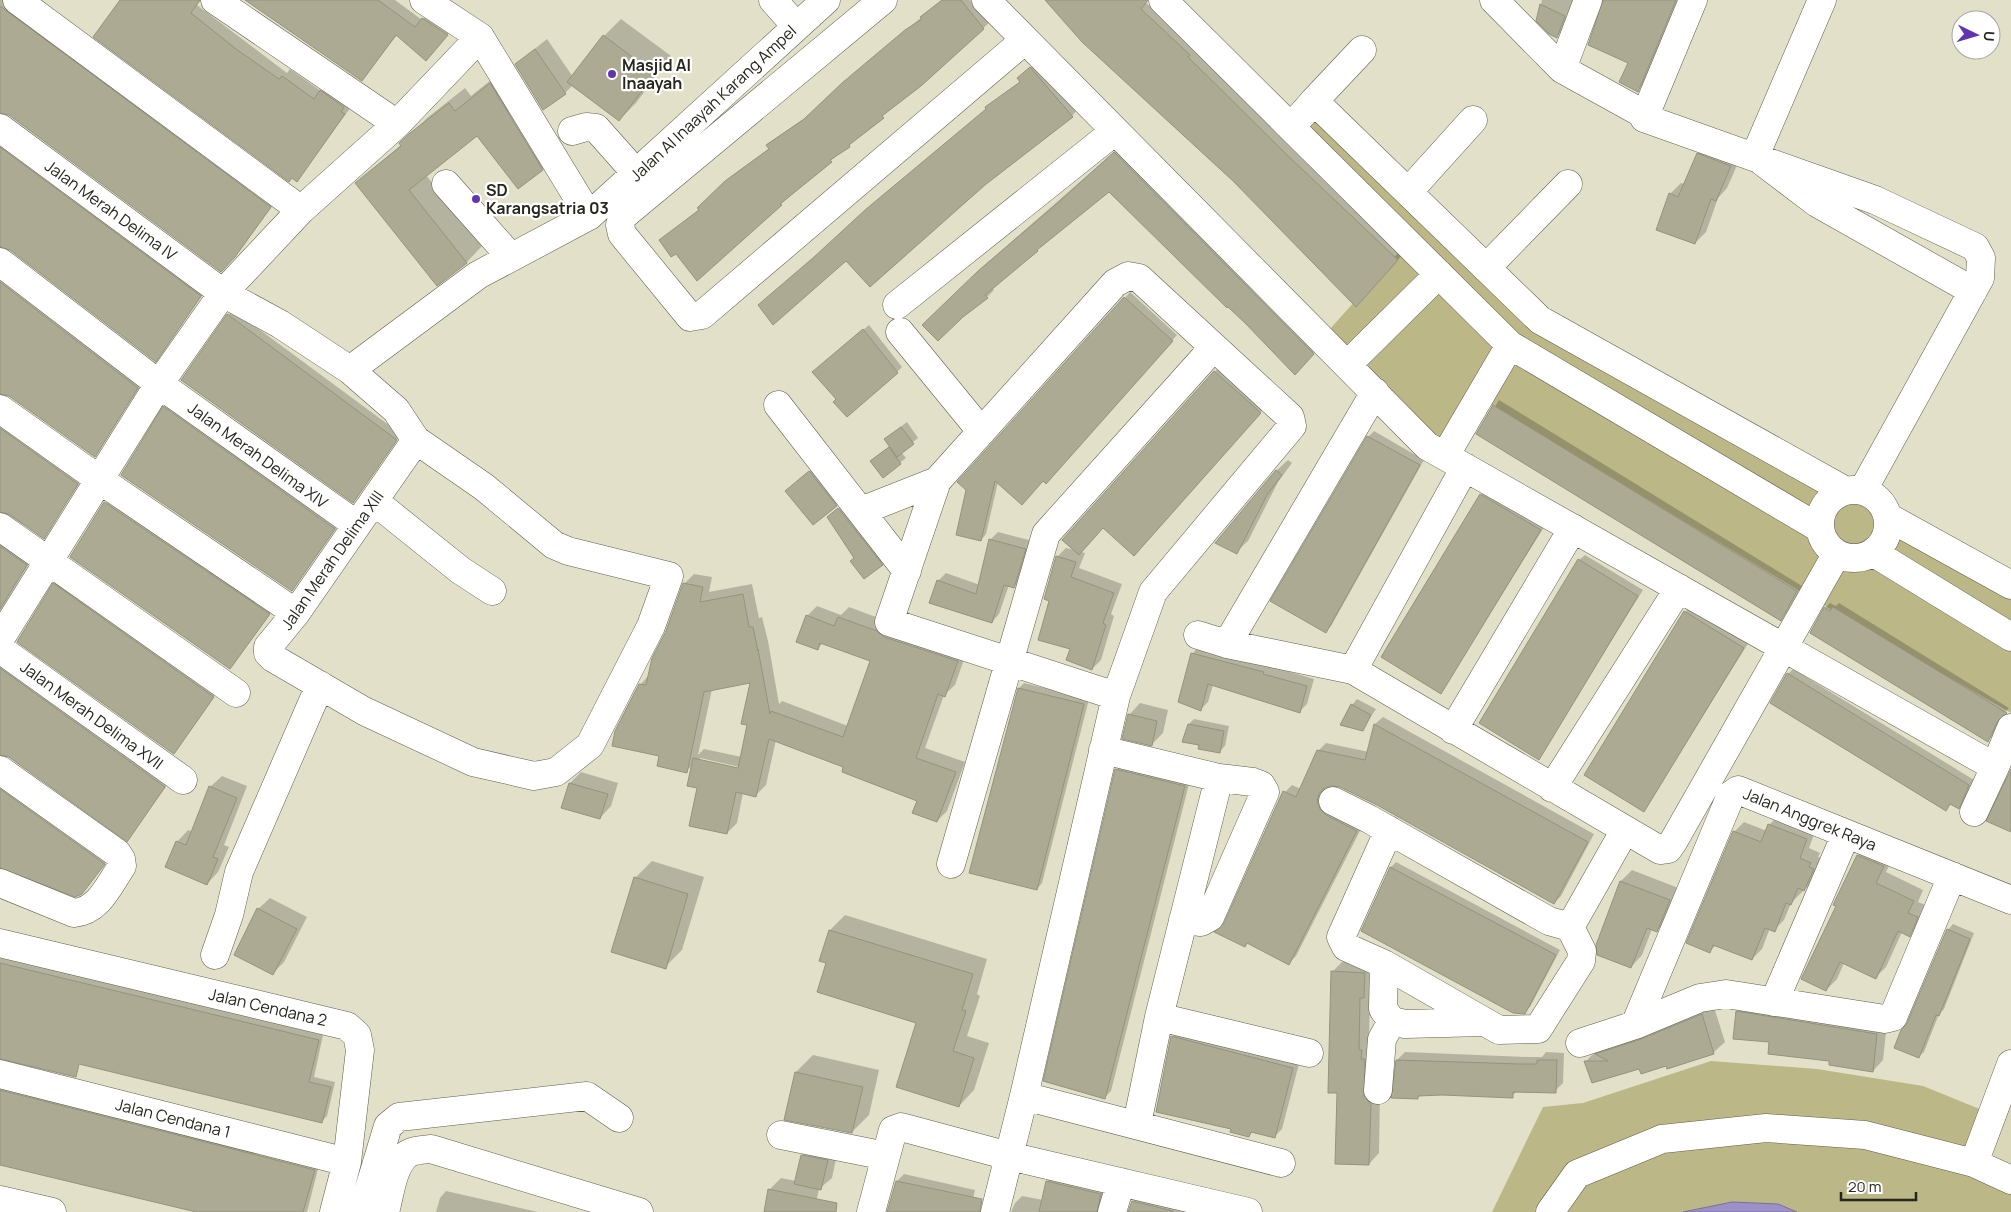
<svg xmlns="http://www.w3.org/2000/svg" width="2011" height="1212" viewBox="0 0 2011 1212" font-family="Manrope,sans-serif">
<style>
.built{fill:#d9d7b7}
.green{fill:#bbb786}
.water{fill:#9d8fca;stroke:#797096}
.shadow{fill:#0003;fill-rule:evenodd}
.building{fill:#acaa93;stroke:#94937d}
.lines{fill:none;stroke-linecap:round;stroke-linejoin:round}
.minor-casing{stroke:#605f4a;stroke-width:29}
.minor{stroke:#fff;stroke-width:28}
.poi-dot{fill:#6135ad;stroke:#fff;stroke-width:2}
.labels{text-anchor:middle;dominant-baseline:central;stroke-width:4.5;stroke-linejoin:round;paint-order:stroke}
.poi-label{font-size:16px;font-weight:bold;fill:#26261d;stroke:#fff;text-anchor:start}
.street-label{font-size:16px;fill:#26261d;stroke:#fff}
</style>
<rect width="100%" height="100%" fill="#e2e0c8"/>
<!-- built -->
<path class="built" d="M2011,1064V1180L1974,1163Z"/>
<!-- green -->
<path class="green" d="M1305,110L1540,320L1863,490L1880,500L1888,517L2011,585V713L1811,598L1480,398L1445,456L1321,339L1408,242L1292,126Z
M1711,1061L1817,1069L1923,1086L1992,1114L1974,1163L2011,1180V1212H1797L1778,1204L1732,1202L1683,1212H1492L1543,1107L1583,1103Z"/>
<!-- water -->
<path class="water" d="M1732,1202L1778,1204L1797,1212H1683Z"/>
<!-- shadow -->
<path class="shadow" d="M0,0H5L276,201L240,250L221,271L10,114L0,112Z
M120,0H201L197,5L287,73L290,69L321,91L328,84L351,107L297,180Z
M249,0H395L422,20L430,11L454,27L426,60L397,35L362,80Z
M942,0H970L989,23L781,204L676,252L660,240L700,209L732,176L770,148L768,145L773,140L809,115L849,78Z
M1045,0H1143L1195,48L1193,50L1291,147L1403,254L1362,300Z
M1542,0H1578L1567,26L1557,36L1538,20Z
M1604,0H1681L1648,80L1638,90L1630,63Z
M621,19L671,56L636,103L619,120L573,85L565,93L516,64L547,39L573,77L604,36Z
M1036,63L1077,110L1072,116L986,107L1021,81L1024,73Z
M506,68L557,153L542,169L478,134L426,175L482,246L467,262L437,284L356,183L402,144L427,118L465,88L471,96Z
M0,138L206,290L161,354L10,249L0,246Z
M1709,143L1742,154L1727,188L1718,198L1706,232L1695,243L1670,194L1681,183L1685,184L1698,154Z
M1122,145L1320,346L1302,366L1246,322L1109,191L1074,217L992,288L994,290L987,297L924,325L986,264Z
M0,272L143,382L95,456L9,395L0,393Z
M1130,292L1177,335L1051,477L1043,480L998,482L986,534L981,540L968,489Z
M233,310L401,434L353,501L228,315Z
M869,325L902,367L897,372L837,399L819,367Z
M1220,366L1266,406L1140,549L1103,527L1081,552L1085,553L1079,568L1122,584L1111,614L1114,616L1101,660L1092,669L1072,648L1050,600L1057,557L1066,548L1075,550L1063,540Z
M1499,400L1802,586L1786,614L1781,619L1478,434Z
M170,402L340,523L292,590L164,407Z
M0,419L83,478L44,537L0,511Z
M907,422L918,438L901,452L906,458L883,476L877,456L890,446L891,434Z
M1374,431L1424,460L1331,626L1326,631L1272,601L1368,437Z
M1288,460L1292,463L1278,482L1248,541L1236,552L1276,471Z
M821,461L847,494L836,505L787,491Z
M1487,490L1546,524L1441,692L1481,495Z
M110,497L274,608L230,668L71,557Z
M844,504L887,559L882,564L856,557L834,512Z
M998,532L1033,541L1022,579L1014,587L1009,585L999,614L992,622L938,581L946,573L980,585L990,540Z
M0,537L32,559L0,611Z
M1585,555L1643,590L1538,758L1579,560Z
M694,574L712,577L709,592L752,584L759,618L762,617L768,641L779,704L782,701L848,726L871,660L824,642L817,649L807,616L817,606L841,615L849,607L967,651L955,685L944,695L925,748L965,762L947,811L937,821L918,800L845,766L776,740L766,785L756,795L743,793L737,823L727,833L698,787L693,765L686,771L660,755L640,685L650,674L684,584ZM752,682L749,724L742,757L704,749L698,755L712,689ZM700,758L744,768V770L700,761Z
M59,579L218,691L174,752L54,584Z
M1830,603L1836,606L1839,603L2009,708L2001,716L1994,735L1988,740L1825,608Z
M1690,607L1749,642L1644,810L1685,612Z
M1200,645L1314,679L1307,704L1300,711L1213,685L1208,702L1201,709L1179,701L1193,653Z
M0,659L170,781L127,840L10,756L0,753Z
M1793,669L1974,780L1964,802L1959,807L1951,804L1946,809L1788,674Z
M1024,683L1089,699L1042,883L1037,889L1019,688Z
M1357,699L1376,709L1362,730L1352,705Z
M1140,703L1168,710L1163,733L1152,744L1129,715Z
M1383,717L1594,834L1561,896L1554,903L1377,804L1340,786L1331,784L1326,786L1324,794L1364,823L1296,956L1289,963L1248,943L1245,946L1226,923L1285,792L1292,785L1301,789L1319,750L1326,743L1369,752L1375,724Z
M1194,719L1229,726L1225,746L1219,752L1184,741L1189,724Z
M1123,764L1190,780L1111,1091L1105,1097L1116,770Z
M581,772L618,783L611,806L600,818L570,783Z
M222,776L247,786L224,845L229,847L218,872L207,884L177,842L188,830L193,832L210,787Z
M0,780L110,857L84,891L0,867Z
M1779,815L1816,829L1809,848L1820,853L1818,857L1823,859L1814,880L1791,903L1784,920L1774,930L1770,928L1762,949L1752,959L1716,945L1710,951L1734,832L1744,822L1767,831L1769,825Z
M1869,845L1894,855L1886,872L1923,890L1918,902L1928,906L1920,925L1909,935L1902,932L1886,967L1876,977L1844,963L1837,979L1826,990L1838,906L1858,855Z
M652,861L704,877L682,950L665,967L635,878Z
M1396,862L1560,950L1530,1007L1524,1012L1362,931L1391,867Z
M1632,870L1681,889L1668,919L1657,930L1652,929L1642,955L1631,967L1597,945L1621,881Z
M270,898L307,917L284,962L273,973L258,909Z
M845,915L987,959L977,994L980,996L967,1036L989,1043L974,1090L959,1106L917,1023L830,930Z
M1953,924L1974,933L1944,1009L1939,1014L1924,1052L1918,1057L1908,1024L1948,930Z
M0,956L323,1035L314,1077L335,1082L327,1116L322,1121L0,1044Z
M1342,962L1375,963L1374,986L1370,991L1369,1040L1380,1093L1379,1153L1369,1164L1338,1092L1332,972Z
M1747,1001L1887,1023L1883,1060L1873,1071L1770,1041L1737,1012Z
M1713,1004L1725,1042L1713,1053L1667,1064L1640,1067L1586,1061L1597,1050Z
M1180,1029L1300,1060L1282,1129L1274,1137L1253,1132L1249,1135L1233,1128L1172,1037Z
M1405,1052L1529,1057H1542L1546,1052L1564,1053L1563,1083L1555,1091L1518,1090L1512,1096L1421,1094L1418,1098L1397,1060Z
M813,1055L879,1070L869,1115L852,1132L796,1072Z
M0,1083L319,1165L307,1212H199L0,1164Z
M813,1144L838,1149L832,1178L819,1189L814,1212H765L770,1189L781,1178L796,1181L802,1156Z
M904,1174L975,1190L971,1209L983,1212H888L897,1181Z
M1054,1174L1107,1187L1105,1212H1011L1015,1203L1022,1196L1043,1200L1047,1181Z
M446,1191L538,1212H436L440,1198Z
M1140,1194L1214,1212H1129L1133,1201Z"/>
<!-- building -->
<path class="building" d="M120,0H200L191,13L236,49L279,79L282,76L314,99L320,90L344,107L341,112L345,114L297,182L292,178L289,182L93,37Z
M245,0H378L415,27L422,18L448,35L426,61L396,35L362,81Z
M942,0H961L984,29L921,86L882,116L884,118L849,145L850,147L830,160L832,162L780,204L782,205L697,281L676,254L671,257L659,240L699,210L697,208L725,181L769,149L766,145L803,120L842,83L905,30L922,19L920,17Z
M1045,0H1148L1141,9L1190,55L1188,57L1285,153L1398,260L1356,307L1233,181L1082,42Z
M1603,0H1676L1638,92L1619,82L1628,63L1588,45Z
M1540,4L1565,16L1557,38L1549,34L1536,21Z
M0,6L271,207L235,257L221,272L9,115L0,113Z
M603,35L655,74L619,121L567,82Z
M535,49L566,94L543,110L515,64Z
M1030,67L1073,117L985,185L870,287L846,261L773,325L758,305L814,257L865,210L986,109L985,107L1020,82L1017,78Z
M490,83L543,170L518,189L477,136L409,190L467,263L437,286L355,183L401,146L399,143L410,133L449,103L455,111Z
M0,147L201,296L156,362L10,250L0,247Z
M1114,152L1314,354L1295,375L1245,323L1228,307L1227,308L1109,192L1037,250L1038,251L985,295L988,298L963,317L938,341L922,325L978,271L1060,201Z
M1697,153L1731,166L1716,201L1711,199L1695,244L1656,230L1669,193L1678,197Z
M0,282L138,388L95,457L9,396L0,394Z
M1124,297L1173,341L1046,484L1043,481L1022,505L995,481L981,541L956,535L966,490L957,482Z
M227,314L397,440L353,503L181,380Z
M863,329L898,373L847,417L833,402L836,399L812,372Z
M1214,371L1261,413L1134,556L1103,528L1079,555L1062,540Z
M1493,405L1797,591L1781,621L1476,434Z
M163,406L335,529L292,591L121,475Z
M901,427L914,444L897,457L884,439Z
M0,428L78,484L44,539L9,514L0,512Z
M1367,436L1420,465L1326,633L1270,601Z
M889,447L901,464L883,478L870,461Z
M1276,470L1282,475L1267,495L1237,554L1215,543Z
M809,471L837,506L813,525L785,491Z
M1480,494L1541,530L1441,694L1381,657Z
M104,502L270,614L230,669L70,557Z
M838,508L883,565L864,579L850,561L854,558L827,517Z
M989,539L1026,549L1014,588L1004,585L992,623L929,603L937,580L976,594Z
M0,546L27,565L0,609Z
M1056,556L1076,562L1071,577L1114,593L1103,623L1106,625L1092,670L1066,660L1070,649L1038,640L1049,601L1044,599Z
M1578,559L1638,596L1539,760L1479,723Z
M53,583L214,697L174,754L17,642Z
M683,583L703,587L700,602L743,594L749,627H753L758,651V649L770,714L771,711L843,737L870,661L820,643L818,650L796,642L806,615L834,626L838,617L877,631L884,637L958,661L945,697L938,694L916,758L956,772L937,822L912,813L917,801L842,772L843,767L769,739L756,797L736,792L727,834L689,826L697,788L687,786L693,758L738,768L747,725L741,724L750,683L704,692L687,773L657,766L659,756L612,746L615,731L639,684L646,685L652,658L666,631Z
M1824,607L1830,611L1833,607L2007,713L1997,722L1988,742L1810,633Z
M1684,611L1744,648L1644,812L1584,775Z
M1191,653L1264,672L1263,674L1307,686L1300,713L1208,684L1201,711L1178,702Z
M0,668L165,787L127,842L9,757L0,755Z
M1787,673L1969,785L1959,809L1950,804L1946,811L1770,703Z
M1018,688L1084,704L1037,890L969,873Z
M1351,704L1371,715L1363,731L1340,725Z
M1128,714L1157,721L1152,746L1122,739Z
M1188,724L1224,731L1220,753L1198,749L1199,745L1182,742Z
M1374,724L1588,842L1554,904L1377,805L1340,787L1332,786L1324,788L1319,794L1317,801L1320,809L1326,815L1357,831L1289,965L1247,943L1245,947L1214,932L1224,923L1283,791L1296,797L1317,750L1365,760Z
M1115,769L1185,786L1105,1099L1043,1081Z
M2011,769V832L1986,821Z
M569,783L608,794L600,819L561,808Z
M209,786L237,798L213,857L218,859L207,885L165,867L176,841L186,845Z
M0,789L105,864L82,894L75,897L0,868Z
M1768,824L1807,839L1800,858L1811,863L1809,867L1814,869L1804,891L1798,888L1791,905L1786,903L1775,932L1765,928L1752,960L1713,945L1710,953L1686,943L1733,831L1761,842Z
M1857,855L1884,866L1876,883L1914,901L1908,913L1918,917L1910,937L1898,931L1876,979L1840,962L1826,991L1801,979L1836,906L1833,905Z
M1390,867L1556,955L1525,1014L1513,1013L1361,931Z
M634,877L688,894L666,969L611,952Z
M1620,881L1670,900L1657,932L1647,928L1631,968L1597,955L1596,945Z
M257,908L297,929L273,975L234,955Z
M1947,929L1970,939L1939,1016L1936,1015L1919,1058L1894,1048L1901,1030L1907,1023Z
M829,930L973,974L962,1010L966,1011L953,1051L974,1058L959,1107L896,1087L916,1023L817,992L826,963L819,961Z
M0,963L319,1040L309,1082L331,1087L322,1123L79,1064L76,1077L0,1059Z
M1331,971L1365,973L1364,998H1360L1359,1050H1362L1361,1059H1365L1364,1096L1371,1104L1369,1165L1335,1164L1337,1093H1328Z
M1736,1011L1877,1034L1873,1072L1829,1065V1061L1768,1054L1769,1042L1733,1039Z
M1702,1014L1714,1054L1667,1069L1666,1066L1641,1074L1639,1069L1592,1083L1584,1061H1608L1595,1054L1641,1039Z
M1171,1036L1293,1068L1275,1138L1251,1132L1249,1137L1230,1132L1231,1129L1156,1112Z
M1396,1060L1520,1064H1537V1060H1557L1556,1093L1513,1092V1098L1442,1095L1418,1096V1099L1391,1098Z
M795,1072L863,1087L852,1133L784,1120Z
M0,1090L315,1170L303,1212H196L0,1165Z
M801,1155L828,1160L821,1190L794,1184Z
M896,1181L982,1199L980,1212H887Z
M1046,1181L1101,1194L1097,1212H1039Z
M768,1189L837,1203L836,1212H764Z
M1132,1201L1173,1211V1212H1128Z"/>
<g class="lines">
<defs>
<path id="minor" d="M17,0L301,210
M215,0L397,124
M424,0L480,37L589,216
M773,0L796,26
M883,0L623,216L620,225L622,234L690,317L702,315L1025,40
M986,0L1427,446L1995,767L2011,728
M1163,0L1510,345L1819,528
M1494,0L1562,69L1638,111
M1693,0L1644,118L1875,200L1975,247L1981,258L1980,278L1863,490
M1822,0L1755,156L1817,203L1973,291
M1562,69L1588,0
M1314,101L1362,50
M1292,126L1314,101L1540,320L1844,490
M0,128L223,293L280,324L350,370L396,410L416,440L296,613L268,647V653L273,658L364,711L473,762L534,776L556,772L590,745L651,626L669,576L568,551L554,545L484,487L416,440
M572,131L586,127L596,128L636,173
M446,184L510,256
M1408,192L1473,120
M0,262L159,384L357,525
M1486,268L1568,184
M897,305L1115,131
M900,332L981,431
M1347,365L1439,274
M350,370L478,275L589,216L826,0
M778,405L907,571
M0,409L100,480L296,613
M1445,456L1510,345
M1820 524a34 34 0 1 1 68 0a34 34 0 1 1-68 0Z
M374,501L460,570L492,591
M861,511L937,481
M1888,517L2011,585
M0,527L236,693
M1874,553L2011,637
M1198,635L1227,644L1375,392
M0,639L159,384L223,293L301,210L397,124L480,37
M1227,644L1353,670L1660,850L1668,849L1673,842L1836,555
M0,649L183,780
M1353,670L1465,467
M1453,730L1573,528
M1103,750L1219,778L1253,782L1261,785L1265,792L1210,917L1201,922L1183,920
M0,770L117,853L121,859L122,866C109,885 99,911 74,913L0,883
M1552,788L1679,588
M1333,801L1369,819L1549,921L1570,927L1625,830
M1974,812L1995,767
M1389,830L1341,937L1346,947L1384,964L1499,1030L1538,1029L1581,961L1582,951L1570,927
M951,864L1046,534L1214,347
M0,943L347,1026L357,1035L360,1050L347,1162L334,1212
M215,955L229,915L239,872L320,685
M1384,964L1383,1009L1392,1021L1405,1024L1485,1022
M1774,1002L1846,834
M1159,1017L1309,1053
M1635,1025L1731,795L1738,790L2011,900
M1580,1043L1635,1025L1700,998L1726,994L1885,1019L1893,1017L1952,876
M0,1074L347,1162
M1378,1090L1382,1039L1392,1021
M1024,1096L1281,1163
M1137,1124L1159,1017L1219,778
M781,1135L886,1156
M1974,1163L2011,1064
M0,1200L52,1212
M362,1212L388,1126L399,1117L587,1096L619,1118
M385,1212C390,1195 392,1169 405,1156C411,1150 422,1150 431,1149L639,1212
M871,1212L893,1130L901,1127L1009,1156L1248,1212
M995,1212L1024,1096L1116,696L1153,592L1292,426L1290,417L1139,278L1128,276L1115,283L937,481L889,622L1116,696
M1112,1212L1121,1182
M1550,1212L1577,1174L1662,1139L1766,1128L1865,1135L1974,1163L2011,1180"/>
</defs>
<!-- minor casing -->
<use href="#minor" class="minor-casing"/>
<!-- minor -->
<use href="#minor" class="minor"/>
</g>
<!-- markers -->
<g class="poi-dot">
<circle cx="612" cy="74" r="5"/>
<circle cx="476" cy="199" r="5"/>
</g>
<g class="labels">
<!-- poi labels -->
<g class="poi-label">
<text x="622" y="65">Masjid Al<tspan x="622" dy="18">Inaayah</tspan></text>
<text x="486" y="190">SD<tspan x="486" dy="18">Karangsatria 03</tspan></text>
</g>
<!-- street labels -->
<g class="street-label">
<text transform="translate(713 103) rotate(-43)">Jalan Al Inaayah Karang Ampel</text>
<text transform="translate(111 210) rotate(36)">Jalan Merah Delima IV</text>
<text transform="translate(258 455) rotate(36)">Jalan Merah Delima XIV</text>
<text transform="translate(332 560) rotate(-55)">Jalan Merah Delima XIII</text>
<text transform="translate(92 715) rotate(36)">Jalan Merah Delima XVII</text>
<text transform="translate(1810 819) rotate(22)">Jalan Anggrek Raya</text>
<text transform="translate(268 1007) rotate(13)">Jalan Cendana 2</text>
<text transform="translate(173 1118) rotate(14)">Jalan Cendana 1</text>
</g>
</g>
<!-- north arrow -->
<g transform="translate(1976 35) rotate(95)"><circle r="24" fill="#ffffff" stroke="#a8a8a5"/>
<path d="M0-4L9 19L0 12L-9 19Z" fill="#6135ad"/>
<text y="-8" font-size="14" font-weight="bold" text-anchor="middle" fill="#26261d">U</text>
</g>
<!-- scale -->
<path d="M1841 1192v8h75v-8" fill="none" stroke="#26261d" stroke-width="2.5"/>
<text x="1848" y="1192" font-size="15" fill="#26261d" stroke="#ffffff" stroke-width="4" paint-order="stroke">20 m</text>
</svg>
